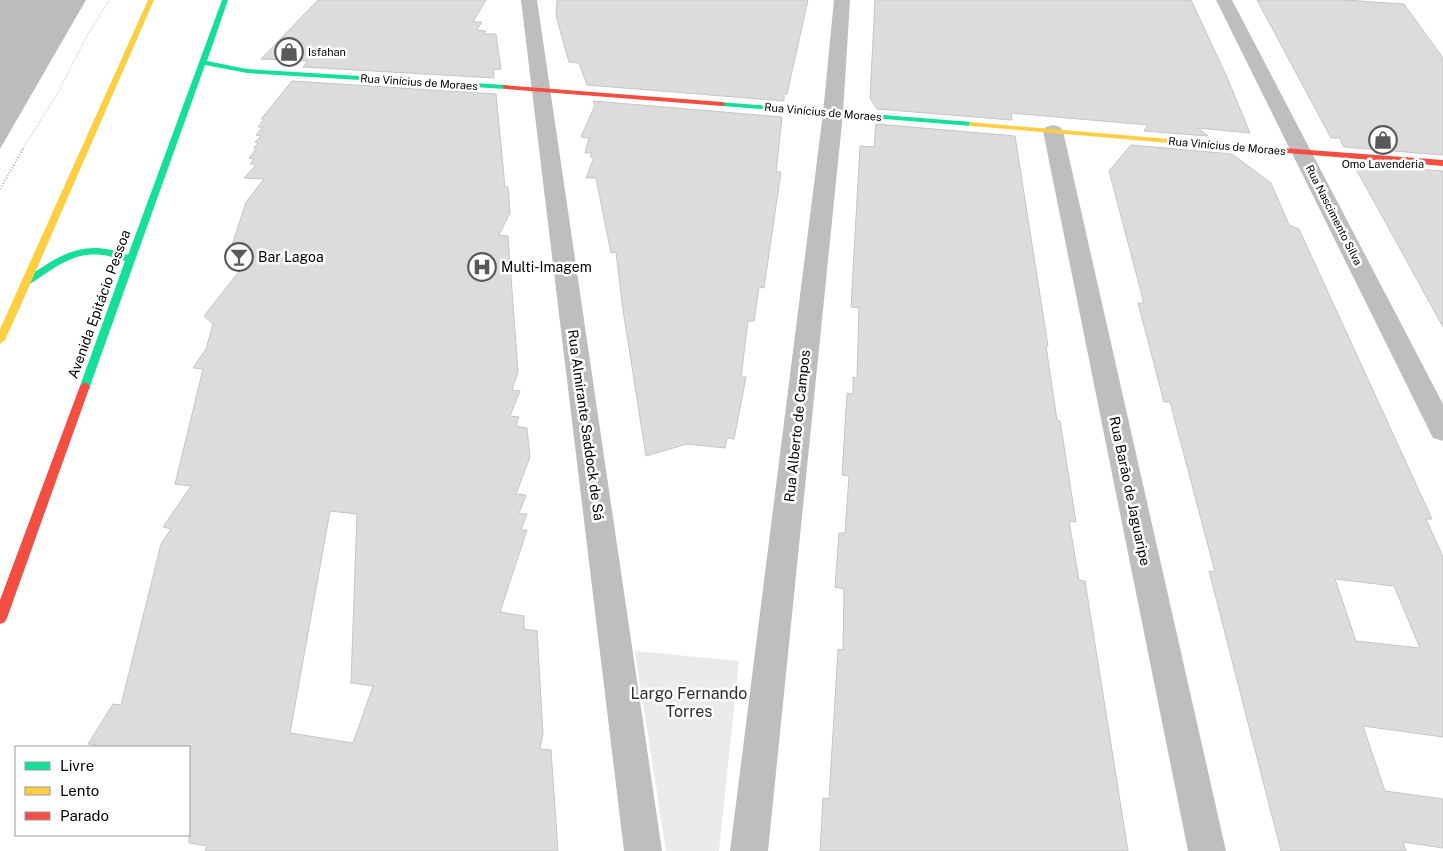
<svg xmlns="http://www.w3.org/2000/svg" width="1443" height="851" viewBox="0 0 1443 851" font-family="'Public Sans',sans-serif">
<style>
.green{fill:#eaeaea}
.water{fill:#bcbcbc}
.building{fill:#dcdcdc;stroke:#c5c5c5;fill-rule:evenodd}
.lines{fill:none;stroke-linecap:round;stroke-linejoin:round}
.path-far1{stroke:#b8b8b8;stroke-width:2;stroke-dasharray:0.5 2;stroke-linecap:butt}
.path{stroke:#b8b8b8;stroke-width:2.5;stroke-dasharray:1 2;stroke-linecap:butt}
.street{fill:#bebebe;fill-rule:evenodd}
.fast{fill:#16e098;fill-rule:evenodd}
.slow{fill:#ffcf43;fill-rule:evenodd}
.jam{fill:#f24e42;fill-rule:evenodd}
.labels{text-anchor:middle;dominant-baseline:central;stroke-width:5;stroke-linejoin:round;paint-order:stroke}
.far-poi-label{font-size:11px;fill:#000;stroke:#fff;text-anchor:start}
.far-street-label{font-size:11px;fill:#000;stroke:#fff}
.poi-label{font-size:14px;fill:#000;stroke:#fff;text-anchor:start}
.street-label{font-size:14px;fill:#000;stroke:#fff}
.near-park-label{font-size:16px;fill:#2f2f2f;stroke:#fff}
</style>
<rect width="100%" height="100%" fill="#fff"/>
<!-- green -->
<path class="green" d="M635,651L739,661L719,851H666Z"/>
<!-- water -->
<path class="water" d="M0,0H86L0,149Z"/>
<!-- building -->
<path class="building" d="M318,0H486L473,22H482L477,30L486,31L484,34H496L501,69L493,70L494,78L303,67L308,61L261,59Z
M557,0H808L787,94H784V101L587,85L579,63L569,62L556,16Z
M875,0H1191L1226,75L1250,133L1198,128L1208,136L1144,131L1148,125L1011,113L1012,120L877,109L870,98Z
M1257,0H1345L1404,4L1443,58V155L1344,147L1339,138H1331Z
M292,81L496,94L505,187H508L510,213L499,235L508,236L518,372L512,390L520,391L510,416L519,417L516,426L527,428L530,457L516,494L526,495L519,513L527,514L521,530H527L500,612L524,616V629L537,631L543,733L540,749L551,750L558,851H205L207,846L189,843V747H96V745L88,744L113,704L121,705L161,544L171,529L163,527L191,486L175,484L203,369L193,368L206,349L213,324L204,316L244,265L236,264L249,246L232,245L246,202L264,179L244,178L256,165L250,164L254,159L249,158L257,148H254L258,143L255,142L261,136L256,135L263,127H258L264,119H261ZM330,511L357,514L351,683L373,686L353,743L290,733Z
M593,101L782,117L776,172H781L764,288L759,287L754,321H748L741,377H746L734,439L727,438L725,448L687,444L646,456L623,310L616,252L611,253L596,178H586L594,157H590L592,153H585L589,138L581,137L595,105Z
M876,124L1015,136L1048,346H1046L1057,420L1060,421L1076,522L1069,521L1079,580L1085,581L1128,851H820L823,798L829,799L838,649L843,650L844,589L835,587L839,533H845L849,476L842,475L847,393L853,394V377L857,378L859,308L851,307L860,146L874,147Z
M1131,145L1232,154L1271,183L1289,225L1299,229L1432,519H1426L1443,557V737L1363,726L1385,791L1443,799V848L1403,842L1406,851H1281L1209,571L1215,572L1170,402H1164L1138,303H1144L1109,171ZM1335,579L1394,586L1420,648L1356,641Z
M1353,164L1443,171V327L1376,205Z"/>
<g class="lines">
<!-- path-far1 -->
<path class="path-far1" d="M22,150L56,96L88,34L110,0"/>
<!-- path -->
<path class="path" d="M0,189L23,149"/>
<!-- street -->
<path class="street" d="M521,0H537L662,851H624Z
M834,0H850L843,113L768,851H730L823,113Z
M1216,0H1232L1443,404V441L1433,438L1429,430Z
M1053,125L1060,127L1063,131L1226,851H1188L1043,131L1046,127Z"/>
<!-- fast -->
<path class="fast" d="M222,0H228L207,61L247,69L506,85L510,87L506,89L247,73L205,65L90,386L89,389H81L80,386L125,261C82,245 65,261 30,284H24L22,282C27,276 35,272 41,268C71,248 93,242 128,255Z
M719,102L972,122L976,124L972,126L722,106H719Z"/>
<!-- slow -->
<path class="slow" d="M148,0H154L24,298L5,340L0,344V329Z
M969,122L1181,140L1185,142L1181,144L972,126H969Z"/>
<!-- jam -->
<path class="jam" d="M503,85L722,102L726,104L722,106L506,89L502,87Z
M1178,140L1443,160V166L1181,144L1177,142Z
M85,382L90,386L7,618L5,622L0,624V600L80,386Z"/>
</g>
<!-- icons -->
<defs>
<symbol id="shop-ring" viewBox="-11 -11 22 22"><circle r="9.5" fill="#fff" stroke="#595959" stroke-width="1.5"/><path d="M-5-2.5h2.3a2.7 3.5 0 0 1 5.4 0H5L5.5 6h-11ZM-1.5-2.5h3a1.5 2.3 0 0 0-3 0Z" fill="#595959"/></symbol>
<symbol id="bar-ring" viewBox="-11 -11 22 22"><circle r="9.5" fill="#fff" stroke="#595959" stroke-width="1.5"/><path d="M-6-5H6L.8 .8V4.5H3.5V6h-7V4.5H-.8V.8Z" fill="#595959"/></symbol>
<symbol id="hospital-ring" viewBox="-11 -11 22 22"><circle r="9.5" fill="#fff" stroke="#595959" stroke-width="1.5"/><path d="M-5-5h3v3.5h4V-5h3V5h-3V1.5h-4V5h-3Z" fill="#595959"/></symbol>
</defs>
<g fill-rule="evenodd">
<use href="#shop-ring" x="273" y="36" width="32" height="32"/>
<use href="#shop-ring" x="1367" y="124" width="32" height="32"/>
<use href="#bar-ring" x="223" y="241" width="32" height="32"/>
<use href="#hospital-ring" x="466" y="251" width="32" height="32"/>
</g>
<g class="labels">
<!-- far-poi labels -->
<g class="far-poi-label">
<text x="308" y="52">Isfahan</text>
<text x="1383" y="164" text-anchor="middle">Omo Lavenderia</text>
</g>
<!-- far-street labels -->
<g class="far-street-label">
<text transform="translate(419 82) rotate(4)">Rua Vinícius de Moraes</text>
<text transform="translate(823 112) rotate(5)">Rua Vinícius de Moraes</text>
<text transform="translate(1227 146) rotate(5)">Rua Vinícius de Moraes</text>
<text transform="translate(1334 215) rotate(63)">Rua Nascimento Silva</text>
</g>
<!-- poi labels -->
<g class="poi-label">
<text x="258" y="257">Bar Lagoa</text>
<text x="501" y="267">Multi-Imagem</text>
</g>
<!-- street labels -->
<g class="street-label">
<text transform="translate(99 304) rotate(-70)">Avenida Epitácio Pessoa</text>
<text transform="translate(586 425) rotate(82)">Rua Almirante Saddock de Sá</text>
<text transform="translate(797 426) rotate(-84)">Rua Alberto de Campos</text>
<text transform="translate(1130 491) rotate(78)">Rua Barão de Jaguaripe</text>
</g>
<!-- near-park labels -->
<g class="near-park-label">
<text x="689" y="693">Largo Fernando<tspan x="689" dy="18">Torres</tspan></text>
</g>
</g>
<!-- legend -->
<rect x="15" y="746" width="175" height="90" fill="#ffffff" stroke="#999999"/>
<rect x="25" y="762" width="25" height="8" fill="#16e098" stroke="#999999"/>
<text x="60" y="771" font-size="15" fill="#000000">Livre</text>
<rect x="25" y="787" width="25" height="8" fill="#ffcf43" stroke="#999999"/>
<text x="60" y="796" font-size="15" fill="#000000">Lento</text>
<rect x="25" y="812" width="25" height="8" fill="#f24e42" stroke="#999999"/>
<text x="60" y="821" font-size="15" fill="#000000">Parado</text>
</svg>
